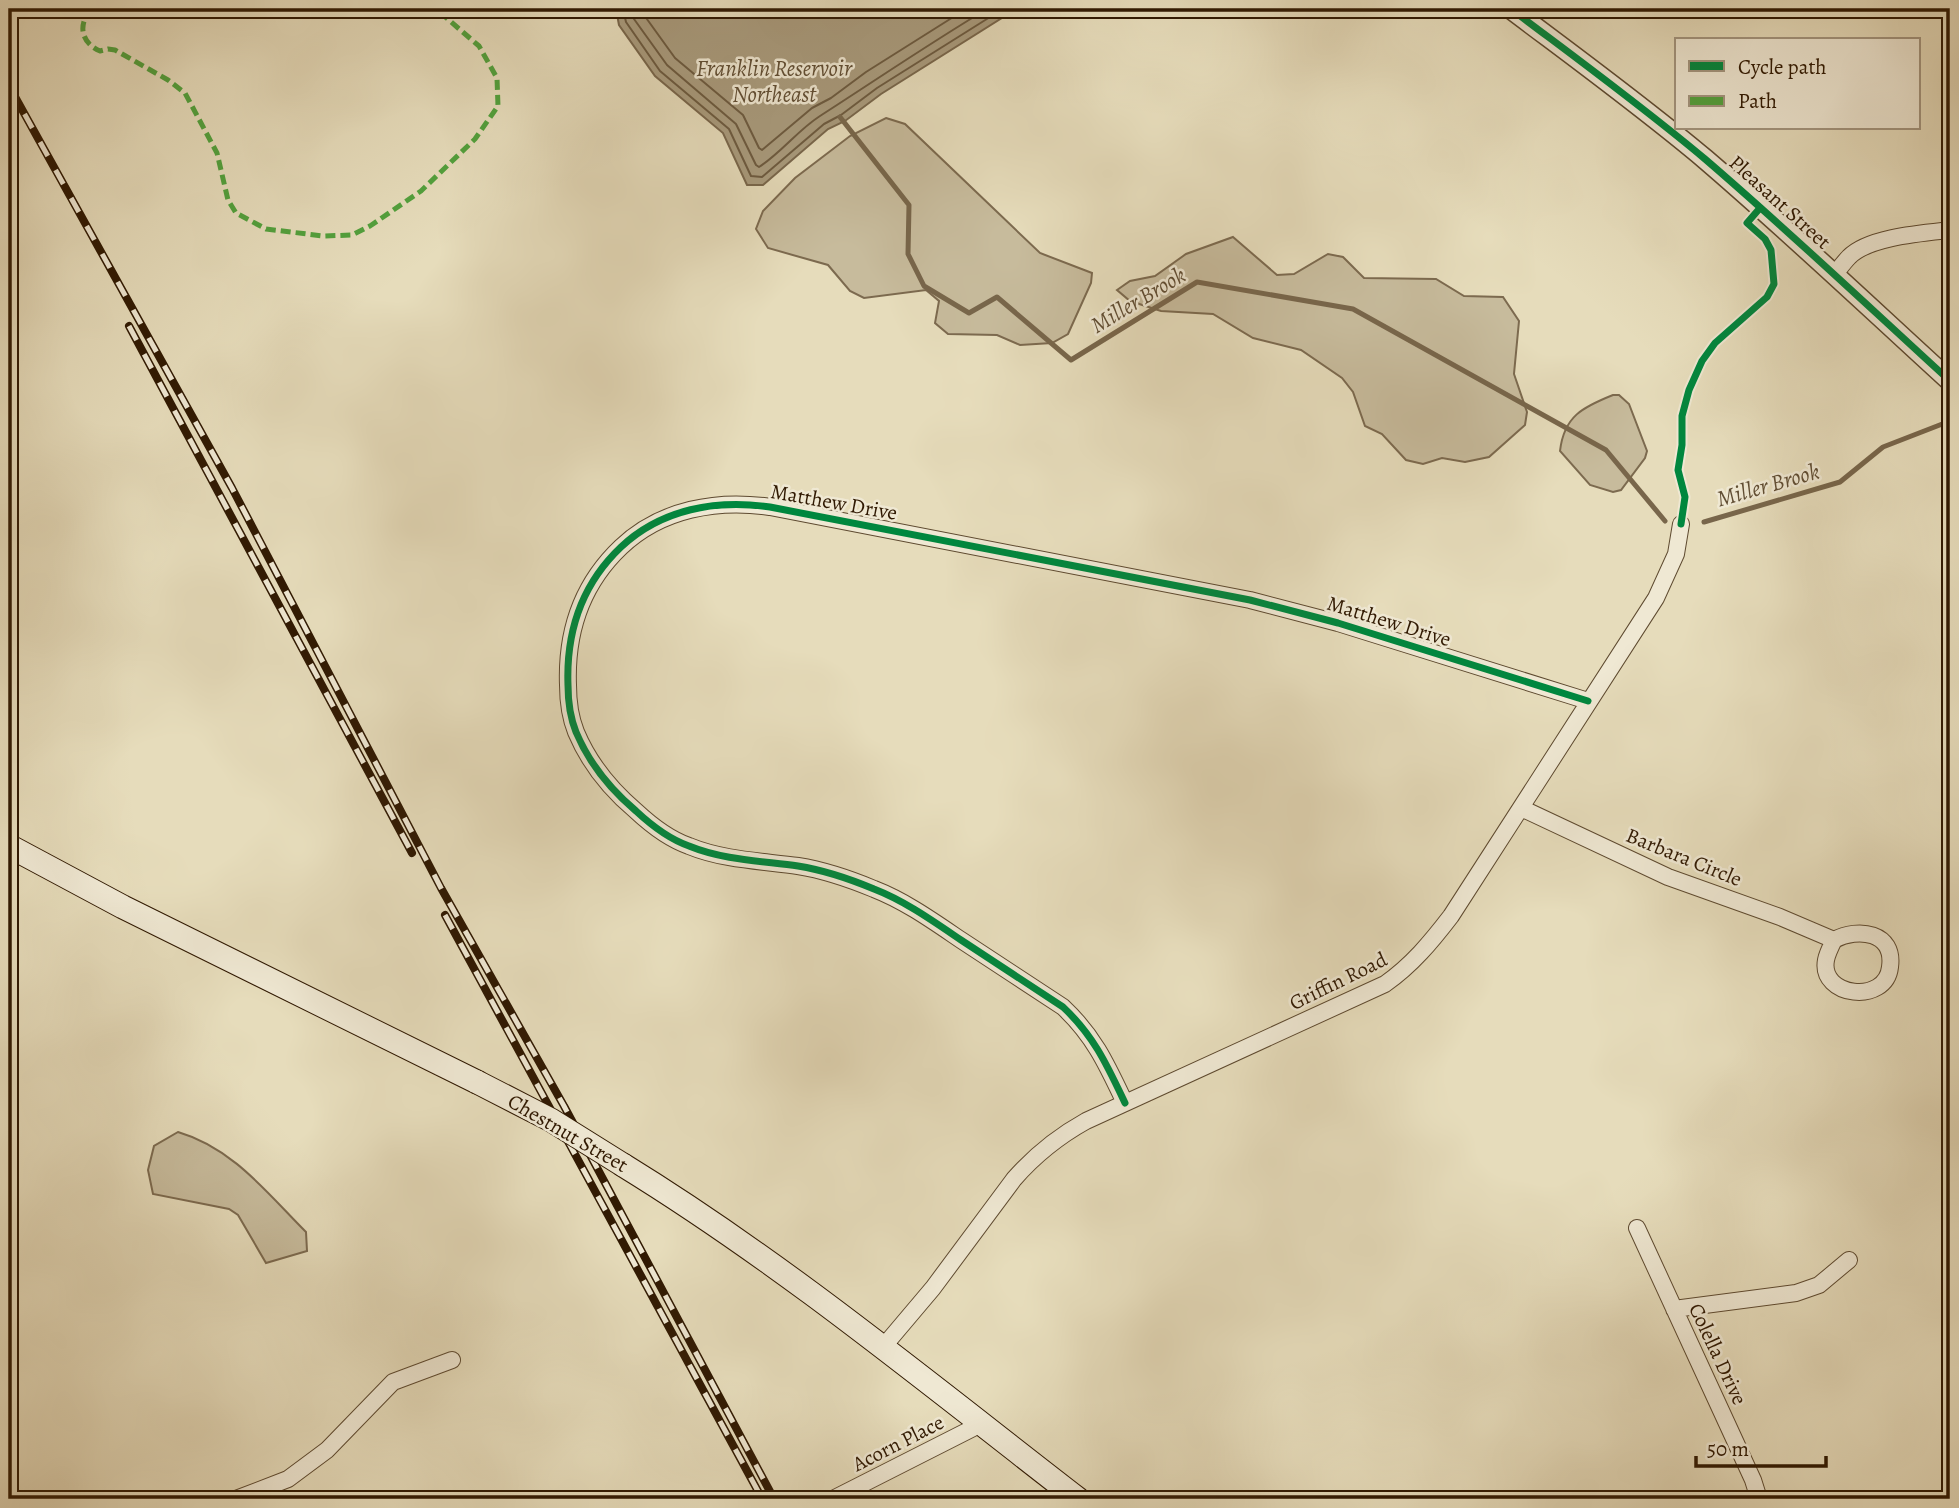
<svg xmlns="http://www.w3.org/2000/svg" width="1959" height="1508" viewBox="0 0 1959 1508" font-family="Alegreya,serif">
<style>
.green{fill:#c7bb9c;stroke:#7c6a4f;stroke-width:2}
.water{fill:#a89a7c;stroke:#78664b;stroke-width:2}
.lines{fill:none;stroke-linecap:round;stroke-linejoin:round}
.shore{stroke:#6c5a3f;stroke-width:2}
.stream{stroke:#78664b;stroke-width:5}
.minor-casing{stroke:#5e4a30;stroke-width:18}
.tertiary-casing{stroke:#5e4a30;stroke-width:22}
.secondary-casing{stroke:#301902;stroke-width:25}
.minor{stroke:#efe8d3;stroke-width:16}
.tertiary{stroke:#efe8d3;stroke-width:19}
.secondary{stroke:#efe8d3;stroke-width:23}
.rail-casing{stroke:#301902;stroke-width:8}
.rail{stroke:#efe8d3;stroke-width:5;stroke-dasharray:16;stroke-linecap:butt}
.secondary-bridge-casing{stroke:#301902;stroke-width:25;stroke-linecap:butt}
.secondary-bridge{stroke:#efe8d3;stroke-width:23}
.quiet{stroke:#52a13d;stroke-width:5;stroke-dasharray:10 5;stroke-linecap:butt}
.cycleway-casing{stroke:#efe8d3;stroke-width:11}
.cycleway{stroke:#00873e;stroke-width:7}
.labels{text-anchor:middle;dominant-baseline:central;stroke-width:5;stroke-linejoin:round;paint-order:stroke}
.street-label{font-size:21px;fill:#301902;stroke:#efe8d3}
.water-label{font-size:23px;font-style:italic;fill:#604d33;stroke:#efe8d3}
</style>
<rect width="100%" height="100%" fill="#e6dcbb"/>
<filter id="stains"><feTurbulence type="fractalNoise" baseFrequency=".00286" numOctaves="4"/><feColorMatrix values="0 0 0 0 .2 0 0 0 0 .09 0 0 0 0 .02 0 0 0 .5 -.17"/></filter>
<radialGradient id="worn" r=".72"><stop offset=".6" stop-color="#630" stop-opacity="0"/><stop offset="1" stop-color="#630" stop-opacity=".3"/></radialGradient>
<!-- green -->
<path class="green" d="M886,118L905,124L1040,253L1092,273L1091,283L1068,334L1052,343L1020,345L997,335L948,334L935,323L939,301L926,290L864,298L850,291L828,265L768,248L756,229L763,211L795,178L850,136Z
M1233,237L1277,275L1294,274L1328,254L1343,257L1364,278L1436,279L1464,296L1503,297L1519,321L1514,374L1527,412L1525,425L1489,457L1465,462L1442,458L1423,464L1406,460L1382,434L1365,426L1353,392L1342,378L1301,350L1253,338L1213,314L1161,311L1130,301L1117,290L1130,281L1155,276L1186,254Z
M1613,395H1619L1629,404L1647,451L1645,458L1621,490L1613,492L1590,485L1560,451C1564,416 1583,407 1613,395Z
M178,1132C233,1148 267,1193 306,1232L307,1251L266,1263L238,1215L229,1209L153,1194L148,1170L154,1146Z"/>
<!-- water -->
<path class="water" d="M616,9H1040L1034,15L1002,18L881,94L845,121L828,129L763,185H747L723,133L655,76L619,25Z"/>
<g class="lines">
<!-- shore -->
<path class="shore" d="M623,9L626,22L660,71L729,129L751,176L762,177L824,124L841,115L877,88L998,12L1026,9
M632,9L634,19L667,65L736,124L756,165L759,167C781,153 798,130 820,116C876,80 930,43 987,9
M643,9L644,15L675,58L743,115L759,148L762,150L812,108L831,98L866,72L966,9"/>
<!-- stream -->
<path class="stream" d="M840,117L909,205L908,254L924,286L969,313L997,297L1071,360L1197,282L1353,309L1606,450L1665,521
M1704,522L1840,482L1883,447L1950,421"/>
<defs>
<path id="minor" d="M1835,274C1839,269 1844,262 1849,257C1868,237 1923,233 1950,230
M1521,808L1668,877L1780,917L1834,940C1858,927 1895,932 1890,967C1886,1005 1819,997 1826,960C1827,954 1831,946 1834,940
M1125,1103C1107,1065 1094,1036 1063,1007C1029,985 995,962 961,940C933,921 905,901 874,889C850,879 823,870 798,866C762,861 723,860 689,846C669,839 651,825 636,811C610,789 589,763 576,732C570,717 568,701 568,685C566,631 582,584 621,547C661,509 717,499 770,507L1250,600L1338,623L1588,701
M1637,1228L1753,1480L1759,1499
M1674,1309L1796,1293L1819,1285L1849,1260
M884,1346L933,1288L1014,1179C1035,1155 1059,1136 1086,1121L1385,984C1412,965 1431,942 1451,916L1656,598L1676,554L1681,524
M236,1499L288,1479L327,1450L393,1382L452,1360
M833,1499L981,1424"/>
<path id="tertiary" d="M1511,9C1576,58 1642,106 1705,159C1789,231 1869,307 1950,381"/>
<path id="secondary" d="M9,846L123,907L477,1082
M623,1165C784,1264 929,1384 1078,1499"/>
</defs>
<!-- minor casing -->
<use href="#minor" class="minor-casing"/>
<!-- tertiary casing -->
<use href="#tertiary" class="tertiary-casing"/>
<!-- secondary casing -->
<use href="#secondary" class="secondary-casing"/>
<!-- minor -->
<use href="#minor" class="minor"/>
<!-- tertiary -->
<use href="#tertiary" class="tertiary"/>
<!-- secondary -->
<use href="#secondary" class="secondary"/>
<defs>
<path id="rail" d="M9,86L232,488L441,888L564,1106L774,1499
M129,326L412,853
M445,915L759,1493"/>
</defs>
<!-- rail casing -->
<use href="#rail" class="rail-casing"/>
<!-- rail -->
<use href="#rail" class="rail"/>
<defs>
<path id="secondary-bridge" d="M477,1082L551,1120L623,1165"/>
</defs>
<!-- secondary-bridge casing -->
<use href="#secondary-bridge" class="secondary-bridge-casing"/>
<!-- secondary-bridge -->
<use href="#secondary-bridge" class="secondary-bridge"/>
<!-- quiet -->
<path class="quiet" d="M92,9C77,24 81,43 100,51L108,49L115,50L168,80L185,93L217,153L228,200L236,213L266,229L323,236L352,235L370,226L421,191L475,139L498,106L497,78L479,46L436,9"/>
<defs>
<path id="cycleway" d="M1511,9C1576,58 1642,106 1705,159C1789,231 1869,307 1950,381
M1681,524L1685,497L1678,470L1682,445V416L1689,390L1702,361L1715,343L1767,297L1774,284L1771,250L1765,239L1747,223L1760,208
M1125,1103C1107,1065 1094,1036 1063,1007C1029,985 995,962 961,940C933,921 905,901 874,889C850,879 823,870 798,866C762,861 723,860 689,846C669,839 651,825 636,811C610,789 589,763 576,732C570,717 568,701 568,685C566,631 582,584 621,547C661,509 717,499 770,507L1250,600L1338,623L1588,701"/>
</defs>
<!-- cycleway casing -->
<use href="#cycleway" class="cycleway-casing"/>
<!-- cycleway -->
<use href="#cycleway" class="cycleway"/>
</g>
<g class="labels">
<!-- street labels -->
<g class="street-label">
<text transform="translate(1780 202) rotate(42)">Pleasant Street</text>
<text transform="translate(834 502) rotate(10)">Matthew Drive</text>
<text transform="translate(1389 621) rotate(17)">Matthew Drive</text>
<text transform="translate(1684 857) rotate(22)">Barbara Circle</text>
<text transform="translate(1338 981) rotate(-26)">Griffin Road</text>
<text transform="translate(568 1133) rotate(30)">Chestnut Street</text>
<text transform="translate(1718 1354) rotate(65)">Colella Drive</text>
<text transform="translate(898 1443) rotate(-27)">Acorn Place</text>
</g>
<!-- water labels -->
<g class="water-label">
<text x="774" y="68">Franklin Reservoir<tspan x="774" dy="26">Northeast</tspan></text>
<text transform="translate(1138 300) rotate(-31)">Miller Brook</text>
<text transform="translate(1768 485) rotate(-16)">Miller Brook</text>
</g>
</g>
<!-- margin -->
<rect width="1959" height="1508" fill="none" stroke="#e6dcbb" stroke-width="35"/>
<rect x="10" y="10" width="1938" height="1487" fill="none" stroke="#301902" stroke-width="3.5"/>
<rect x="18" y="18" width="1924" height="1473" fill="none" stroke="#301902" stroke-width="2"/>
<!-- legend -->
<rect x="1675" y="38" width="245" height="91" fill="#efe8d3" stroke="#a3957f" stroke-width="2"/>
<rect x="1689" y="61" width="35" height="10" fill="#00873e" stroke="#a3957f" stroke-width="2"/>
<text x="1738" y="74" font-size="21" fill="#301902">Cycle path</text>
<rect x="1689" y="96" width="35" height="10" fill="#52a13d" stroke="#a3957f" stroke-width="2"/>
<text x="1738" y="108" font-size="21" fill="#301902">Path</text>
<!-- scale -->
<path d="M1696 1456v10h130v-10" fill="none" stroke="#301902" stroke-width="3.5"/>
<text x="1707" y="1456" font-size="21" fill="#301902" stroke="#efe8d3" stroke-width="5" paint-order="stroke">50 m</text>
<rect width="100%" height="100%" filter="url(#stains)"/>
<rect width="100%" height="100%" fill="url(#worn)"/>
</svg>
